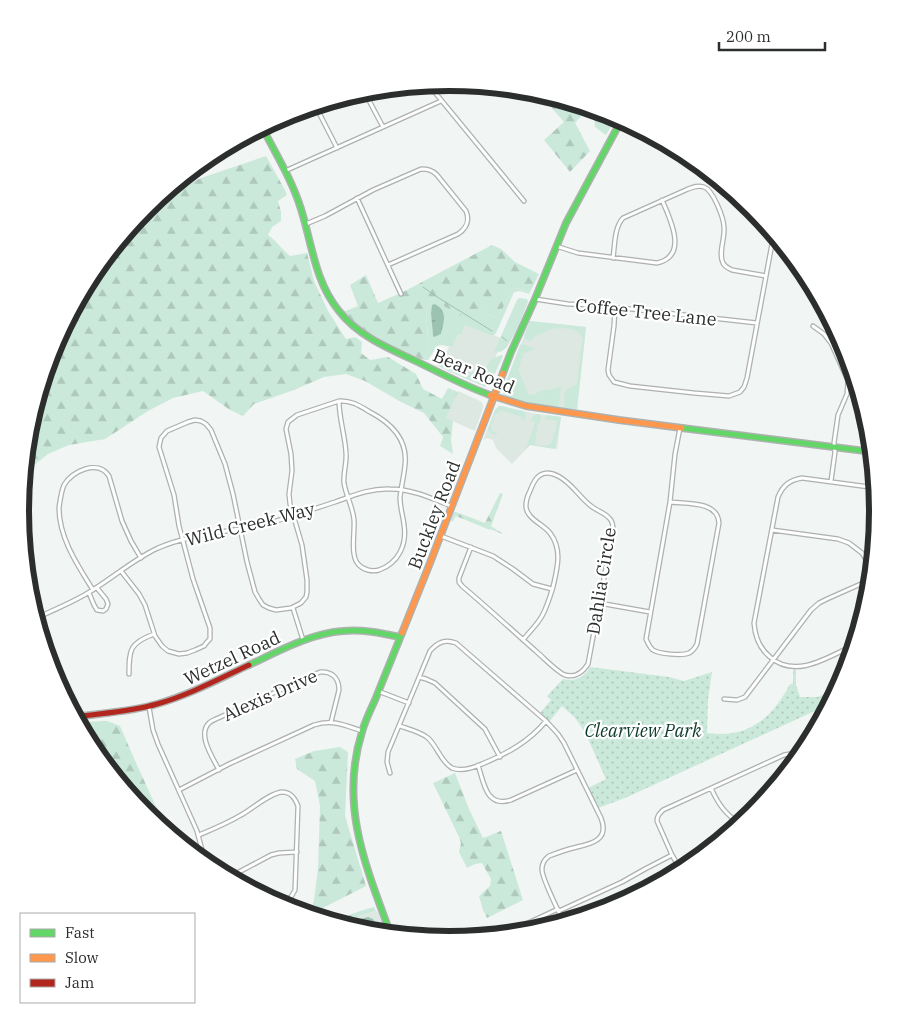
<svg xmlns="http://www.w3.org/2000/svg" width="899" height="1023" viewBox="0 0 899 1023" font-family="'IBM Plex Serif',serif">
<style>
.built{fill:#dee8e3}
.grass{fill:#cbe9db;fill-rule:evenodd}
.forest{fill:url(#forest-firs)}
.park{fill:url(#park-dots)}
.water{fill:url(#water-ripples)}
.lines{fill:none;stroke-linecap:round;stroke-linejoin:round}
.stream{stroke:#9cc2b1;stroke-width:1}
.street-casing{stroke:#adb1af;stroke-width:5.5}
.fast-casing{stroke:#adb1af;stroke-width:8}
.slow-casing{stroke:#adb1af;stroke-width:8}
.jam-casing{stroke:#adb1af;stroke-width:8}
.street{stroke:#fdfefd;stroke-width:3}
.fast{stroke:#63d668;stroke-width:5}
.slow{stroke:#ff974d;stroke-width:5}
.jam{stroke:#b3261e;stroke-width:5}
.labels{text-anchor:middle;dominant-baseline:central;stroke-width:4.5;stroke-linejoin:round;paint-order:stroke}
.street-label{font-size:18px;fill:#2b2e2d;stroke:#fff}
.park-label{font-size:18px;font-style:italic;fill:#0d3b2b;stroke:#fff}
.rim{fill:none;stroke:#2b2e2d;stroke-width:6}
</style>
<defs>
<pattern id="forest-firs" width="22" height="20" patternUnits="userSpaceOnUse" patternTransform="scale(1.25)"><rect width="22" height="20" fill="#cbe9db"/><path d="M5 1l3.5 6h-7zM16 11l3.5 6h-7z" fill="#aec8bc"/></pattern>
<pattern id="park-dots" width="8" height="8" patternUnits="userSpaceOnUse" patternTransform="scale(1.25)"><rect width="8" height="8" fill="#cbe9db"/><path d="M2 2h.1M6 6h.1" fill="none" stroke="#aec8bc" stroke-width="1.8" stroke-linecap="round"/></pattern>
<pattern id="water-ripples" width="26" height="14" patternUnits="userSpaceOnUse" patternTransform="scale(1.25)"><rect width="26" height="14" fill="#9cc2b1"/><path d="M2 4q2-2 4 0t4 0M15 11q2-2 4 0t4 0" fill="none" stroke="#7f9e90"/></pattern>
</defs>
<rect width="100%" height="100%" fill="#f1f5f3"/>
<!-- built -->
<path class="built" d="M460,321L503,339L491,368L474,377L442,363Z
M530,321L586,327L577,409L557,407L533,404L508,398L503,394V390Z
M458,391L480,401L483,404V408L475,431L446,418Z
M499,406L537,414L561,417L557,449L530,445L512,464L496,448L493,440L487,438L483,440L495,410Z
M376,911L378,912L386,935L365,933L342,925L362,915Z"/>
<!-- grass -->
<path class="grass" d="M515,288L530,292L529,294L520,291L514,292L496,333L494,335H490L465,325L461,335L458,334L452,347L442,345L437,346L428,360H424L429,353L426,310L432,299L482,311L498,319L505,303ZM435,304C448,311 444,321 441,334L433,336L431,312L432,306Z
M519,298L527,299L528,302L517,329L507,347L502,351L495,353L494,352L517,300Z
M530,321L586,327L577,409L564,408V406C565,392 563,390 577,384L582,341L583,340L579,332L567,328L557,329L556,327L534,337L533,340L530,341L525,339L524,335Z
M522,344L534,348V349L523,354V357L521,360L520,367L518,369L529,395L536,394V393C543,389 545,390 550,390C553,389 558,387 561,386L559,406L557,407C545,406 511,403 503,394V390L520,345Z
M442,352L449,355L453,366L471,373L486,367L492,359L501,355L503,356L490,384L485,387L453,373L436,365C434,359 436,354 442,352Z
M499,406H502L523,411L526,414V418L524,420H521L522,417L500,410L499,413L495,414L491,426L492,431L499,434L495,435L490,433L488,429L495,410Z
M536,414H540L541,417L540,423H538L535,445L547,446L548,444H550L551,442H552L555,430L556,429L557,421L545,419L547,415L561,417L555,449L530,445L525,450L533,429L535,421H532C531,418 534,415 536,414Z"/>
<!-- forest -->
<path class="forest" d="M537,91L617,116L606,135L595,127L594,115L586,111L575,123L590,151L570,172L544,140L564,122Z
M266,156L285,190L287,195L278,201L281,212V221L272,227L268,235C277,241 282,250 290,256L307,253L314,281L328,311L346,339L355,337L362,342L361,353L370,360L388,357L416,374L423,389L442,399L448,388L458,392L446,418L453,421L451,440L453,454L440,446L443,437L424,413L401,402L365,381L346,374L324,377L294,390L254,404L243,416L230,410L203,391L173,398L148,411L105,439L69,445L48,454L27,471L22,504H21L28,427L53,347L93,273L146,208L175,184L180,188L201,178Z
M492,245L501,249L515,262L539,274L530,292L515,288L505,303L498,319L482,311L477,325L432,299L426,310L429,353L424,360C396,347 364,335 343,312L358,306L350,285L366,275L378,303L405,291Z
M500,493L503,494L491,526L503,534L490,529V530L456,516L453,521L452,522L451,520L454,512H456L485,523Z
M107,721L120,726L137,765L168,833L146,815L100,760L84,722Z
M340,747L348,752L345,816L366,886L309,915L314,900L318,869L320,806L315,781L297,769L295,759L314,751Z
M455,773L469,809L483,838L501,831L523,900L487,918L483,910L479,896L490,886L491,879L482,863L475,864L467,868L459,852L461,843L459,837L433,783Z
M374,907L376,911L362,915L342,925L331,922L360,911Z"/>
<!-- park -->
<path class="park" d="M590,667L669,677L684,681L712,672L708,699L707,733C747,739 772,719 790,684H793V669H796V685L800,697H818L831,691L841,684V681L844,680L832,703L625,798L598,808L588,788L606,779C597,761 587,731 574,717C570,713 566,710 562,706L549,722L540,713L551,700L547,696L563,679C575,682 585,677 590,667Z"/>
<!-- water -->
<path class="water" d="M435,304C448,311 444,321 441,334L434,337L433,336L431,313L432,305Z
M368,917L373,919L379,930V934L371,933L367,925L360,921L361,919Z"/>
<g class="lines">
<!-- stream -->
<path class="stream" d="M423,287L434,295L492,331
M502,337L507,341"/>
<defs>
<path id="street" d="M428,84L524,201
M364,91L383,127
M315,105L337,148
M285,171L441,101
M357,198L401,294
M306,224L325,216L373,190L421,169C428,169 432,170 437,175L466,211C470,221 467,228 458,234L388,265
M556,246L578,253L657,263C689,256 670,219 662,200
M613,258C615,245 614,228 623,218L688,189C693,187 698,185 704,187C713,190 724,218 724,228C725,239 718,253 723,263C725,267 728,268 732,270L766,276
M535,299L568,304L595,305L757,323
M615,307L614,326L608,370L609,375L614,382L630,386L694,393L729,396L740,392L744,387L747,378L774,233
M813,326L824,334L831,343L848,381L847,394L838,415L834,443L835,452L831,481
M670,502C687,504 718,501 719,523L697,644C695,648 693,651 689,653C682,656 659,654 653,650C649,647 648,643 646,639L670,502L675,454L680,428
M772,530L838,539L849,543L862,553L865,558L873,577
M441,536L493,556L513,569L533,584L552,589
M471,547L459,578V582L462,586C488,608 513,631 538,653C545,659 557,672 565,675C575,678 583,672 588,664L613,530C613,526 613,522 610,519C606,513 597,511 591,506C579,497 572,483 558,476C542,468 535,477 530,491C528,495 526,501 526,505C525,518 543,524 550,533C563,550 557,569 553,587C550,597 547,607 542,616C537,625 529,632 523,640
M121,571L139,594L145,605L155,636L162,646L168,651L179,654L187,653L195,650L204,646L207,642L210,639V628L193,579L179,526L174,495L159,447L161,438L167,431L188,422L195,420L201,421L206,424L211,430L225,464L233,494L247,562L255,592L259,599L263,605L269,608L276,610L291,608L301,603L306,597L307,592V580L302,545L290,504L289,494L292,471L291,454L286,429L288,422L297,415L339,401C351,400 360,406 370,412C391,423 408,439 405,465C404,476 401,487 400,498C400,508 403,515 404,525C407,544 399,563 379,570C372,572 363,570 358,564C350,555 355,532 354,520C353,507 346,496 344,483C343,473 347,463 346,453C345,435 339,418 339,401
M93,590C78,566 59,538 59,508C60,501 61,492 64,485C72,471 98,459 109,476L122,521L131,541L141,558
M89,593L94,605L97,610L103,611L106,609L108,604L106,599L97,588
M599,603L650,612
M31,605L59,667L58,675L55,681
M293,608L303,640
M37,618C55,609 74,602 91,591C114,577 134,559 158,548C193,533 233,532 269,523C291,517 313,509 335,502C352,496 370,488 390,489C412,489 431,498 451,506
M856,644C830,656 796,680 770,657C759,648 755,637 754,623L778,497C783,485 790,480 802,478L877,488
M129,674C129,649 130,643 154,634
M419,677L426,679L435,683L485,729L500,757
M378,691L409,703
M724,699L737,700L745,697L811,610L819,603L827,599L872,579
M149,707L153,730L158,744L197,831L206,865
M400,726C409,729 421,732 428,738C437,746 441,762 452,768C462,772 473,768 482,764C506,754 529,742 546,721
M478,765C484,783 486,808 511,800L577,770
M219,770C213,758 197,735 209,723C211,721 214,720 216,719L320,672C332,671 339,678 339,690L331,722
M390,773L387,762L388,752L430,651C438,642 445,639 456,643L546,721L558,734L564,743L601,818C610,841 590,844 573,848C565,850 557,853 549,856C545,859 542,863 542,869C541,877 560,914 564,923
M711,788C719,806 726,814 741,825
M179,790L229,764L314,725C333,719 344,725 362,731
M199,835C213,829 228,823 241,815C252,809 270,793 282,792C291,792 295,798 298,806L295,890L291,897L278,904
M682,872L672,855L657,821C657,816 659,814 663,810L784,755L806,751
M225,876L239,872L271,855L279,853L297,852
M559,911L622,882L645,869L672,855
M503,936L528,923L558,909"/>
<path id="fast" d="M262,127C276,154 292,180 301,209C312,244 315,282 339,311C358,336 390,349 418,362C442,374 465,386 490,395
M503,373L511,352L535,299L566,223L622,119
M682,428L873,452
M249,665C277,652 311,633 343,631C362,629 381,633 400,637
M391,935C366,867 339,805 362,732C365,721 370,711 375,700C384,678 393,655 402,633"/>
<path id="slow" d="M490,395L526,406L619,420L682,428
M402,633L430,563L503,373"/>
<path id="jam" d="M74,717C102,713 130,712 157,704C189,695 219,679 249,665"/>
</defs>
<!-- street casing -->
<use href="#street" class="street-casing"/>
<!-- fast casing -->
<use href="#fast" class="fast-casing"/>
<!-- slow casing -->
<use href="#slow" class="slow-casing"/>
<!-- jam casing -->
<use href="#jam" class="jam-casing"/>
<!-- street -->
<use href="#street" class="street"/>
<!-- fast -->
<use href="#fast" class="fast"/>
<!-- slow -->
<use href="#slow" class="slow"/>
<!-- jam -->
<use href="#jam" class="jam"/>
</g>
<g class="labels">
<!-- street labels -->
<g class="street-label">
<text transform="translate(646 312) rotate(6)">Coffee Tree Lane</text>
<text transform="translate(474 371) rotate(23)">Bear Road</text>
<text transform="translate(434 515) rotate(-69)">Buckley Road</text>
<text transform="translate(250 524) rotate(-14)">Wild Creek Way</text>
<text transform="translate(601 581) rotate(-81)">Dahlia Circle</text>
<text transform="translate(232 658) rotate(-25)">Wetzel Road</text>
<text transform="translate(270 695) rotate(-24)">Alexis Drive</text>
</g>
<!-- park labels -->
<g class="park-label">
<text x="643" y="730">Clearview Park</text>
</g>
</g>
<!-- crop -->
<path d="M0 0H899V1023H0ZM29 511a420 420 0 1 1 840 0a420 420 0 1 1-840 0Z" fill="#fff" fill-rule="evenodd"/>
<path class="rim" d="M29 511a420 420 0 1 1 840 0a420 420 0 1 1-840 0Z"/>
<!-- legend -->
<rect x="20" y="913" width="175" height="90" fill="#ffffff" stroke="#aaabab"/>
<rect x="30" y="929" width="25" height="8" fill="#63d668" stroke="#aaabab"/>
<text x="65" y="938" font-size="15" fill="#2b2e2d">Fast</text>
<rect x="30" y="954" width="25" height="8" fill="#ff974d" stroke="#aaabab"/>
<text x="65" y="963" font-size="15" fill="#2b2e2d">Slow</text>
<rect x="30" y="979" width="25" height="8" fill="#b3261e" stroke="#aaabab"/>
<text x="65" y="988" font-size="15" fill="#2b2e2d">Jam</text>
<!-- scale -->
<path d="M719 42v8h106v-8" fill="none" stroke="#2b2e2d" stroke-width="2.5"/>
<text x="726" y="42" font-size="15" fill="#2b2e2d" stroke="#ffffff" stroke-width="4" paint-order="stroke">200 m</text>
</svg>
